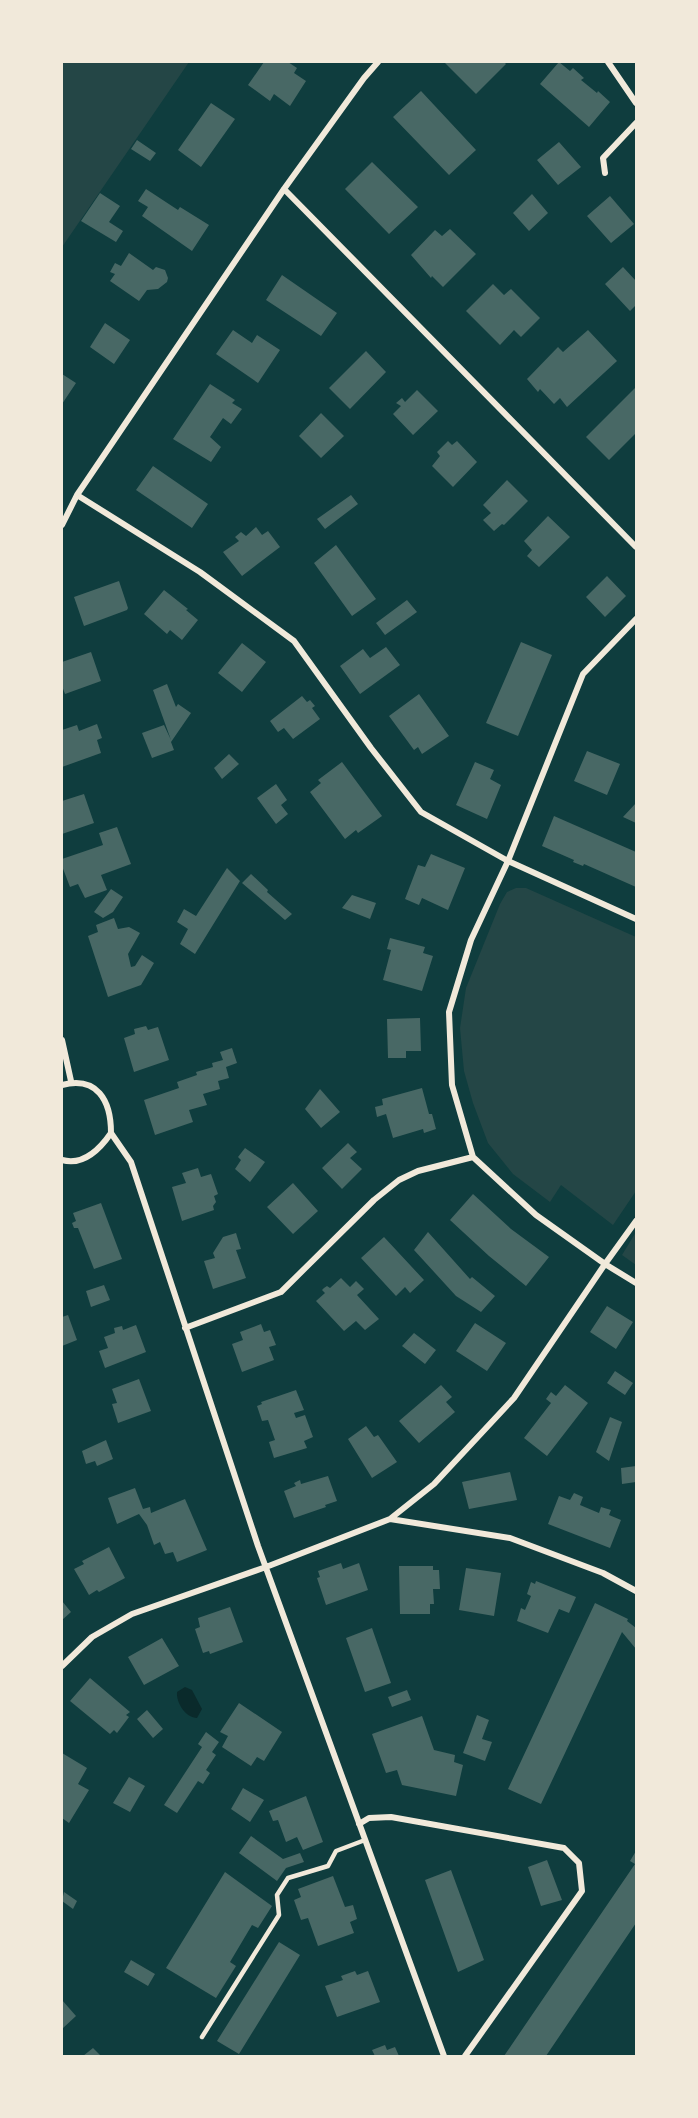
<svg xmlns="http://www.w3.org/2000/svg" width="698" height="2118" viewBox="0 0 698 2118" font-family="Overpass,sans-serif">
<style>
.green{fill:#244646}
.water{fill:#0a2a2b}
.building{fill:#486865}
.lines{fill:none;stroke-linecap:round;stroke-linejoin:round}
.service{stroke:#f1e9da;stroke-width:4.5}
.minor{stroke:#f1e9da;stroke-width:6}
</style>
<rect width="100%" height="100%" fill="#0f3d3e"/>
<!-- green -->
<path class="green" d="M62,62H189L62,247Z
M516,888H526L636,937V1191L613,1225L561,1185L550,1202L513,1174L488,1143L473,1103L464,1071L460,1028L466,988L500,904L507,892Z
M636,1232V1265L622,1255Z"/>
<!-- water -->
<path class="water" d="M185,1687L192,1690L202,1709L197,1718C186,1718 176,1703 177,1692Z"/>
<!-- building -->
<path class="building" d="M264,62H288L297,68L294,73L306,81L290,106L274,94L270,101L248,85Z
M444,62H504L506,64L476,94Z
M559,62L570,71L573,68L584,78L581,80L597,93L598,91L610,102L589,127L540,84Z
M421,91L476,150L449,175L393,117Z
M211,103L235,119L201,167L178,150Z
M137,140L156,153L150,161L131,149Z
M559,142L581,167L558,185L537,160Z
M372,162L418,207L389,234L345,189Z
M146,189L178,210L180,207L209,225L192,251L142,216L148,207L138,201Z
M100,193L120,206L109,222L123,231L116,242L81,221Z
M532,194L548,213L529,231L513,213Z
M610,196L634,224L611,243L587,216Z
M450,229L476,254L443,287L432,276L431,278L411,255L435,230L442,236Z
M129,253L153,270L156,267L165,270L168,278L167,282L158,289L147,290L139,301L110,281L115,274L110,272L115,263L121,266Z
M623,267L636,281V305L630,311L605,284Z
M282,275L337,313L321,336L266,300Z
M493,284L504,295L511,289L540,318L521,337L514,330L500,345L466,311Z
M105,323L130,340L114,364L90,347Z
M233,330L252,343L257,335L280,350L258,383L216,354Z
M588,330L617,361L567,407L560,398L554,404L540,389L538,392L527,379L558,347L563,352Z
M366,351L386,372L350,409L329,388Z
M62,374L76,383L62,404Z
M210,384L235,400L232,403L242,409L231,424L223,418L210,437L221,447L211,462L173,439Z
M636,387V433L609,460L586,437Z
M417,390L438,411L413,435L393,414L401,406L396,403L402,398L405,402Z
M321,413L344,436L321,458L299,436Z
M448,441L452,445L457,441L477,462L453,487L432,466L440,456L437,452Z
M153,466L208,504L192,528L136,490Z
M507,480L528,501L504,525L502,524L494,531L483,520L491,513L483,505Z
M351,495L358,504L325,529L317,519Z
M548,516L570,537L539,567L527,556L532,550L524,541Z
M256,527L262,535L268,531L280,547L242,576L223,552L239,541L235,537L241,532L246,536Z
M336,545L376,599L352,616L314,563Z
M607,576L626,596L605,617L586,597Z
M119,581L128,608L127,610L84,626L74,597Z
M164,590L188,609L186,610L198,620L182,640L170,630L167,634L144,614Z
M407,600L417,612L385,635L376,623Z
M521,642L552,655L518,736L486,723Z
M242,643L266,662L242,692L218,673Z
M386,647L400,665L360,694L340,666L363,649L370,658Z
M91,652L101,681L65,694L62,686V662Z
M167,684L176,707L178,704L191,713L171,742L174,750L152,758L142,733L164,725L171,740L153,690Z
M419,694L449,736L422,754L418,747L414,750L389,716Z
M302,696L307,702L310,700L315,706L312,708L320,719L293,739L284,728L278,732L270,721Z
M97,724L102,738L97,740L101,753L62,767V730L77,725L79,731Z
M587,751L620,764L607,795L574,781Z
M229,754L239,764L222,779L214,768Z
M342,762L382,816L358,833L356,830L345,839L310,792L321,783L318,780Z
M475,762L494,770L490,779L501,785L487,819L456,805Z
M276,784L287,800L281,805L288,814L276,824L257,798Z
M84,794L94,823L62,834V801Z
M636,803V823L623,817Z
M554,816L636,852V887L584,864L583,866L573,862L574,860L542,846Z
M117,827L131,864L101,875L107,890L85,898L78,884L70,887L62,866V859L103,845L99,833Z
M431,854L465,868L448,910L422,898L419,905L405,899L418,865L425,867Z
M227,868L240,881L195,954L180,944L188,929L177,922L184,909L196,916Z
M251,874L268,890L267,892L292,914L285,920L242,883Z
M111,889L123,897L113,912L103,918L94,912Z
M352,895L376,903L370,919L342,908Z
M114,918L118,929L129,927L140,933L128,954L131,967L135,966L142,955L154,963L141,985L108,997L88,936L98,932L96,925Z
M390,938L425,947L423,953L433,956L422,991L383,980L391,950L387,949Z
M420,1018L421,1051H406V1058H388L387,1019Z
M146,1026L148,1030L158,1027L169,1060L134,1072L124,1038L135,1034L134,1029Z
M232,1048L237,1063L226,1067L229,1078L218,1081L220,1089L203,1094L207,1105L189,1110L193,1122L155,1135L144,1100L179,1088L177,1082L197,1075L196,1072L213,1067L212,1063L223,1060L220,1052Z
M422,1088L429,1114H432L436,1129L424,1133L423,1129L393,1138L386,1114L377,1117L375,1107L383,1105L382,1099Z
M320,1089L340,1112L321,1128L305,1109Z
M348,1143L357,1152L350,1158L362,1169L342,1189L322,1168Z
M245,1148L265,1162L250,1182L235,1169L241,1160L238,1157Z
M198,1168L201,1177L211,1174L218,1194L214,1196L216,1202L213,1206L214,1210L182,1221L172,1187L186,1183L182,1173Z
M293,1183L318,1211L293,1234L267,1207Z
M473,1194L511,1229L549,1257L526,1286L489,1256L450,1220Z
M101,1203L122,1259L94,1269L78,1228H74L72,1223L76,1221L73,1213Z
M428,1232L470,1279L472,1277L495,1296L481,1312L456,1296L414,1250Z
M236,1233L241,1249L236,1250L246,1278L213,1289L204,1261L215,1258L213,1253L223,1237Z
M384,1237L424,1280L410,1293L405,1287L396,1296L361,1258Z
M341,1278L350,1287L356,1281L364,1289L357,1295L379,1319L365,1330L356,1321L344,1331L316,1301L325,1293L322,1290L324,1288L327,1286L330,1288Z
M104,1285L110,1300L91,1307L86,1291Z
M607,1306L633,1322L616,1349L590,1332Z
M68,1315L77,1340L62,1346V1317Z
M475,1323L506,1343L487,1371L456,1351Z
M261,1324L264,1332L270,1330L276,1345L269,1347L274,1360L242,1372L232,1344L243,1340L240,1332Z
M136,1325L146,1352L105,1368L99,1351L108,1348L104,1337L115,1333L114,1328L122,1326L123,1330Z
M414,1333L436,1350L425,1364L402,1346Z
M615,1371L633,1383L625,1395L607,1383Z
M139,1379L151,1411L118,1423L112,1404L117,1403L112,1389Z
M441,1385L452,1397L446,1402L455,1412L419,1443L399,1421Z
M565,1385L588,1403L547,1456L524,1438L551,1403L546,1399L551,1392L556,1396Z
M296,1390L304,1410L294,1413L296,1418L305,1415L313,1437L304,1441L307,1448L274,1458L269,1442L275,1440L268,1420L262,1421L257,1406L262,1404L261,1402Z
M610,1417L622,1422L609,1461L596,1452Z
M366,1426L374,1437L378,1435L397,1462L372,1478L348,1439Z
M106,1440L113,1459L97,1466L95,1461L86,1464L82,1451Z
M636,1466V1482L622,1484L621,1468Z
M510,1472L517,1500L469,1509L462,1482Z
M328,1476L337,1501L325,1505L326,1507L294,1518L284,1491L296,1486L294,1483L300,1480L301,1484Z
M135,1488L143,1509L150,1507L151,1513L185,1499L207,1550L177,1562L173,1552L165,1554L160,1542L154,1545L147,1525L139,1514L117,1524L108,1498Z
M574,1493L583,1497L580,1505L599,1513L601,1507L611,1510L609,1515L621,1520L610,1548L548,1524L559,1496L570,1500Z
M109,1547L125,1578L99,1592L97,1590L89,1595L74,1569L84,1564L82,1561Z
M341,1563L343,1569L359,1563L368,1590L326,1605L317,1578L320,1577L318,1571Z
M399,1566H433V1570H439L440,1589H433L434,1604H430V1614H400Z
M466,1568L501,1573L494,1616L459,1610Z
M536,1581L576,1597L569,1613L559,1609L548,1633L517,1621L521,1608L525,1610L531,1596L527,1594L531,1582L535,1584Z
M62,1601L71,1612L62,1620Z
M595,1603L628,1619L627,1621L636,1628V1649L622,1632L541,1804L508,1789Z
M230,1607L243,1642L210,1654L209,1651L203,1653L195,1629L200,1627L198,1618Z
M372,1628L391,1683L365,1692L346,1638Z
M162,1638L179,1666L144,1685L128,1657Z
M90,1678L130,1712L126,1715L129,1717L117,1733L114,1730L110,1734L70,1701Z
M407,1690L411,1700L392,1707L388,1697Z
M239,1703L282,1732L264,1761L257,1757L251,1766L222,1747L228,1736L220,1732Z
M147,1710L163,1729L153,1738L137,1719Z
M477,1715L489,1720L482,1739L492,1742L485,1761L463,1753Z
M422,1716L434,1750L455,1755L454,1762L463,1765L456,1796L402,1785L397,1770L386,1773L372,1734Z
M206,1732L219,1742L212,1752L216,1755L206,1770L210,1773L203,1784L198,1781L177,1813L164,1805L202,1747L198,1744Z
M62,1753L87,1768L78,1784L89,1790L69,1823L62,1818Z
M129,1777L145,1786L130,1812L113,1803Z
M243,1788L264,1800L250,1822L231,1809Z
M306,1796L323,1842L303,1850L297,1837L286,1842L278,1820L273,1821L269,1811Z
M251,1836L283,1859L300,1853L304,1862L286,1868L277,1881L239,1853Z
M636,1851V1923L546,2056H504L635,1864L630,1861Z
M547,1860L562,1900L541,1906L528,1867Z
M451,1870L484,1960L458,1972L425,1880Z
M225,1872L272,1906L258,1928L252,1925L230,1962L236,1966L216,1998L166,1968Z
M333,1876L345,1907L353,1905L357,1919L350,1922L354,1933L318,1946L308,1918L301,1920L294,1900L301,1897L298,1889Z
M64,1892L77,1901L73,1909L62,1901Z
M279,1942L300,1955L239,2054L217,2041Z
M131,1960L155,1974L148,1986L124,1972Z
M355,1971L357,1975L368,1971L380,2002L337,2017L325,1986L343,1980L341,1976Z
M62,2000L76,2016L62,2029Z
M385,2045L387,2050L395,2047L399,2056H375L372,2050Z
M93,2048L101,2056H83Z"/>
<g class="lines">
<!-- service -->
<path class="service" d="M202,2037L279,1915L277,1895L288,1878L328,1866L336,1851L365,1840"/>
<!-- minor -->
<path class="minor" d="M608,62L636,103
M605,173L603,158L636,123
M284,189L636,547
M77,495L200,572L294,641L371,748L421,812L508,861L636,919
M62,525L77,495L284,189L364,78L378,62
M62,1040L71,1081
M62,1085C97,1076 111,1100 111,1133C100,1149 83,1166 62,1160
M111,1133L131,1162L258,1546L444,2056
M473,1157L536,1215L605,1264L636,1283
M185,1328L281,1292L374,1200L399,1180L418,1171L473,1157L452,1085L449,1012L471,940L508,861L583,674L636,619
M390,1519L434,1484L514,1398L605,1264L636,1221
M62,1666L92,1637L132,1614L266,1567L390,1519L510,1538L603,1573L636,1591
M359,1824L369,1818L391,1817L564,1848L579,1863L582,1891L465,2056"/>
</g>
<!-- border -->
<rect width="698" height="2118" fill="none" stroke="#f1e9da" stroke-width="126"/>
</svg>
